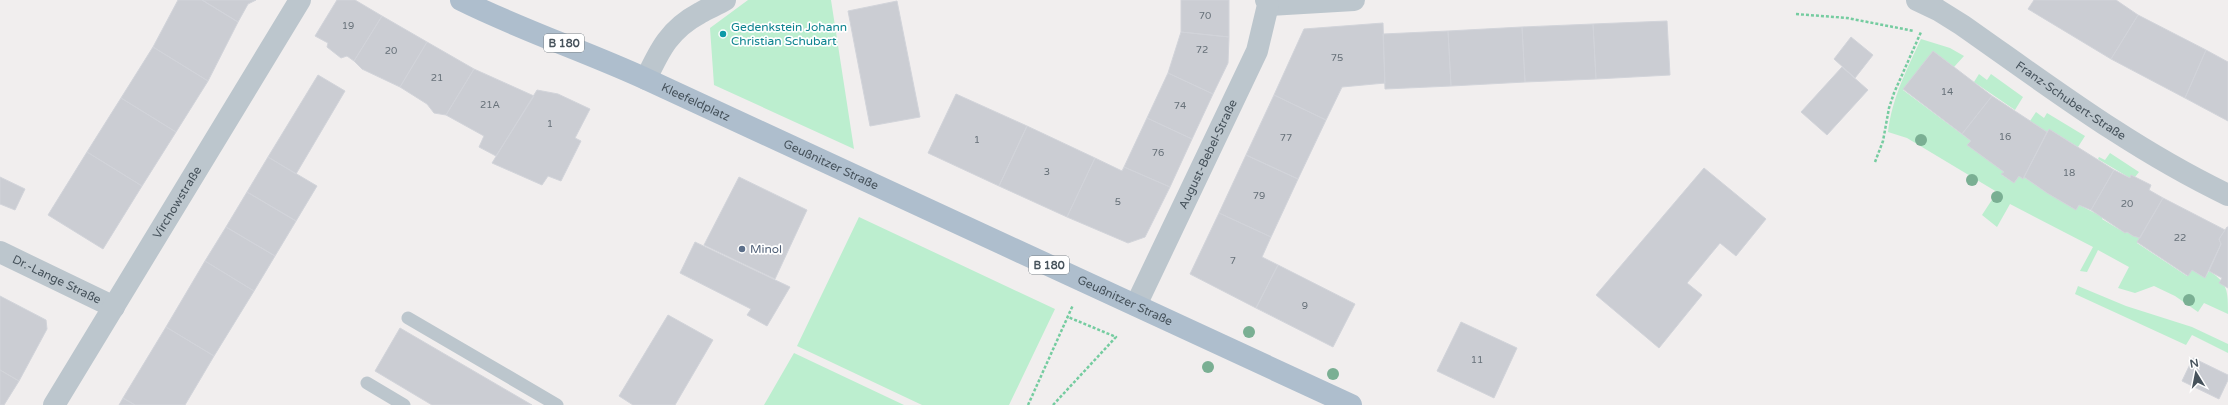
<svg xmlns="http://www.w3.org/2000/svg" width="2228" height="405" viewBox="0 0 2228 405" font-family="'Varela Round',sans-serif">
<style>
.green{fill:#bceecf}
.building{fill:#cbcdd3;stroke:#d2d4da}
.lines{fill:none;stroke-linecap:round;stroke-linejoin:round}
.path{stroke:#75cca0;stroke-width:2.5;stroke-dasharray:3 2;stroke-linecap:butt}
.service{stroke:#bcc6cd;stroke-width:13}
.minor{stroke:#bcc6cd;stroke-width:22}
.tertiary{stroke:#bcc6cd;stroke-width:22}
.primary{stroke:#aebecd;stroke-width:22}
.tree{fill:#7aaf93}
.culture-dot{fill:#0f9aa8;stroke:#fff;stroke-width:1.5}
.service-dot{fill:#5c6f8a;stroke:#fff;stroke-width:1.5}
.labels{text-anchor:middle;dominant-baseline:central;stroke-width:3.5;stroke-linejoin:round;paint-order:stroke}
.number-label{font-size:10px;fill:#677179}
.shield{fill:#fff;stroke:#7e868c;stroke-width:1}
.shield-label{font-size:11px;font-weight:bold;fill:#46525b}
.culture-label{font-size:12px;fill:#0d838f;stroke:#fff;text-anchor:start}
.street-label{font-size:12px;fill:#46525b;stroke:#fff}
.service-label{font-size:12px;fill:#4e5e75;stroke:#fff;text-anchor:start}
</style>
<rect width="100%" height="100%" fill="#f1eeee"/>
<!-- green -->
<path class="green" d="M748,0H831L854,149L714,85L710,28Z
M1921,39L1950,48L1964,56L1954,67L1933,51L1903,90L1971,141L1967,145L2004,172L2002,175L2014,183L2019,176L2023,179L2024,177L2047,193L2076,210L2079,205L2103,217L2102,219L2125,233L2127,232L2133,236L2140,238L2137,243L2187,276L2192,270L2205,278L2209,271C2228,283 2228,291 2228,314L2204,303L2198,312L2175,296L2154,286L2135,293L2118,288L2129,267L2098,250L2087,272L2080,271L2093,247L2010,204L1997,227L1982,215L1997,192L1907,138L1888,132C1892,98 1907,69 1921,39Z
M1979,74L1987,80L1991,74L2023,97L2015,110L1974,82Z
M2036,112L2044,118L2047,113L2085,136L2078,147L2049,129L2047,132L2030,121Z
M2110,153L2139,172L2135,177L2131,175L2130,178L2098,159L2099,157L2105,160Z
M859,217L1055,309L1009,405H922L797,346Z
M2078,286L2126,306L2192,327L2228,344V353L2192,335L2186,345L2075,294Z
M794,353L904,405H764Z"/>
<!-- building -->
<path class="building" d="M178,0H202L238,22L208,81L153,47Z
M202,0H256L248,4L238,22Z
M337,0H355L382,16L354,61L347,56L341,58L327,47L328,43L315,36Z
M1181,0H1229V37L1181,32Z
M2034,0H2116L2138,15L2111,59L2028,9Z
M897,1L920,117L870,126L848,11Z
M2138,15L2206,50L2185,98L2111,59Z
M382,16L427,42L400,87L362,69L354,61Z
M1667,21L1670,75L1596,79L1593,24Z
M1383,23L1385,83L1342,87L1326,120L1274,95L1304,29Z
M1593,24L1596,79L1525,82L1522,27Z
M1522,27L1525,82L1451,86L1448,31Z
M1448,31L1451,86L1385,89L1383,34Z
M1181,32L1229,37L1228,63L1213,94L1168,73Z
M1851,37L1873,55L1855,78L1834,59Z
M427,42L474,69L446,115L434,113L427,104L400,87Z
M153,47L208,81L176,132L121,98Z
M2206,50L2228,62V121L2185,98Z
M1933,51L1992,96L1962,134L1903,89Z
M1842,67L1868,90L1827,135L1801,112Z
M474,69L534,96L496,156L479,147L484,136L446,115Z
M1168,73L1213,94L1192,139L1147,118Z
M318,75L345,91L296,174L268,157Z
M537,90L558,94L590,109L575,138L581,141L561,181L548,176L542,185L492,163Z
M956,94L1027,126L999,186L928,153Z
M1274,95L1326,120L1298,179L1246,155Z
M1992,96L2047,132L2023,179L2019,176L2014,183L2001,174L2004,172L1967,145L1971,141L1962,134Z
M121,98L176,132L142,186L87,152Z
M1147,118L1192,139L1170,187L1124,167Z
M1027,126L1095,158L1067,217L999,186Z
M2049,129L2114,170L2091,210L2079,205L2076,210L2047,193L2024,177Z
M87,152L142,186L103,249L48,215Z
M1246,155L1298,179L1271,237L1219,213Z
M268,157L317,186L296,221L247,192Z
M1095,158L1122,171L1124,167L1170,187L1145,237L1128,243L1067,217Z
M1704,168L1766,219L1736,256L1720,243L1687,283L1702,295L1659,348L1596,295Z
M2114,170L2130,178L2131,175L2151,185L2149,190L2163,198L2140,238L2133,236L2127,232L2125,233L2091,210Z
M0,177L25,189L15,210L0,204Z
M739,177L807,210L775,279L704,245Z
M247,192L296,221L275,256L226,227Z
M2163,198L2225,230L2219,239L2221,244L2205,278L2192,270L2188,276L2137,242Z
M1219,213L1271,237L1262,257L1278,265L1256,308L1190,274Z
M226,227L275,256L254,291L205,261Z
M2227,227H2228V288L2219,283L2222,278L2209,271L2221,244L2219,239Z
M695,242L790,287L767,326L747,315L751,309L680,273Z
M205,261L254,291L214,356L166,327Z
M1278,265L1355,304L1333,347L1256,308Z
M0,296L46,320L47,329L19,381L0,370Z
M668,315L713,340L675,405H633L619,396Z
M1461,322L1517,348L1494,398L1437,371Z
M166,327L214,356L185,405H135L123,398Z
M400,328L532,405H432L375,371Z
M2193,358L2228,375V380L2219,399L2182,381Z
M0,370L19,381L4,405H0Z
M123,398L135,405H119Z"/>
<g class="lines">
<!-- path -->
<path class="path" d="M1796,14L1847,18L1914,31
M1875,162L1883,141L1889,108L1894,93L1921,32
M1028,405L1073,305
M1053,405L1116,337L1068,317"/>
<!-- service -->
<path class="service" d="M408,318L557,405
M367,383L404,405"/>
<!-- minor -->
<g class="minor">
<path id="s1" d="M1917,0L1938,10L1962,25C2049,86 2132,149 2228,195"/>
<path d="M1268,5L1354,0"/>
<path id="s2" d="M0,252L114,307"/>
<path id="s3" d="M1136,305L1257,51L1268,5L1266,0"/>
</g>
<!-- tertiary -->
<g class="tertiary">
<path d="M646,79C660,49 670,29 700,13C708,8 717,5 725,0"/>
<path id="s4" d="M54,405L300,0"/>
</g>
<!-- primary -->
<path class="primary" id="s5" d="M461,0C521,30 585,51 646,79L1351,405"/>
</g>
<!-- trees -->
<g class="tree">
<circle cx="1921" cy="140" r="6"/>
<circle cx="1972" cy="180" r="6"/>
<circle cx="1997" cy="197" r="6"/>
<circle cx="2189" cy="300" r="6"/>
<circle cx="1249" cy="332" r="6"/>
<circle cx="1208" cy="367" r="6"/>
<circle cx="1333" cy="374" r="6"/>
</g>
<!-- markers -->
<circle class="culture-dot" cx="723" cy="34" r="4"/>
<circle class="service-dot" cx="742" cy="249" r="4"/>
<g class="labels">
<!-- number labels -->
<g class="number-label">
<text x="1205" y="16">70</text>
<text x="348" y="26">19</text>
<text x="1202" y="50">72</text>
<text x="391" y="51">20</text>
<text x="1337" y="58">75</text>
<text x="437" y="78">21</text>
<text x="1947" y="92">14</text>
<text x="490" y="105">21A</text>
<text x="1180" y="106">74</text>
<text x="550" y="124">1</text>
<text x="2005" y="137">16</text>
<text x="1286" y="138">77</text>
<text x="977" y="140">1</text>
<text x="1158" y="153">76</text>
<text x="1047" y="172">3</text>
<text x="2069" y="173">18</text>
<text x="1259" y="196">79</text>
<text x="1118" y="202">5</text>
<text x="2127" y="204">20</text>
<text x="2180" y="238">22</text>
<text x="1233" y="261">7</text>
<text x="1305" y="306">9</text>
<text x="1477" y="360">11</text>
</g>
<!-- shield labels -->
<g class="shield">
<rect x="544" y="34" width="40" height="18" rx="3"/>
<rect x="1029" y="256" width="40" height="18" rx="3"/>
</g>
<g class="shield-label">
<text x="564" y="43">B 180</text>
<text x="1049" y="265">B 180</text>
</g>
<!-- culture labels -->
<g class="culture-label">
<text x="731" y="27">Gedenkstein Johann<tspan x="731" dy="14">Christian Schubart</tspan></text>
</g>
<!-- street labels -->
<g class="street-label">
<text stroke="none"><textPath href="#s1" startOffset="184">Franz-Schubert-Straße</textPath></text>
<text stroke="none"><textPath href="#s5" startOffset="256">Kleefeldplatz</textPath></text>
<text stroke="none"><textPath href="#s3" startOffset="167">August-Bebel-Straße</textPath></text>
<text stroke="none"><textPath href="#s5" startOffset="405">Geußnitzer Straße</textPath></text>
<text stroke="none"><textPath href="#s4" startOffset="237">Virchowstraße</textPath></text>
<text stroke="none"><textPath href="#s2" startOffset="63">Dr.-Lange Straße</textPath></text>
<text stroke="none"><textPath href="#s5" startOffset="729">Geußnitzer Straße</textPath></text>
</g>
<!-- service labels -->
<g class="service-label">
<text x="750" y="249">Minol</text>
</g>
</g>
<!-- north arrow -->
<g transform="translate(2196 373) rotate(350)" stroke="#ffffff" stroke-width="3" paint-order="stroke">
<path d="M0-3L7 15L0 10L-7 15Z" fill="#46525b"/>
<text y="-6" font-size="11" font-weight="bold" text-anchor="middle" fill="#46525b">N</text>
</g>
</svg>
